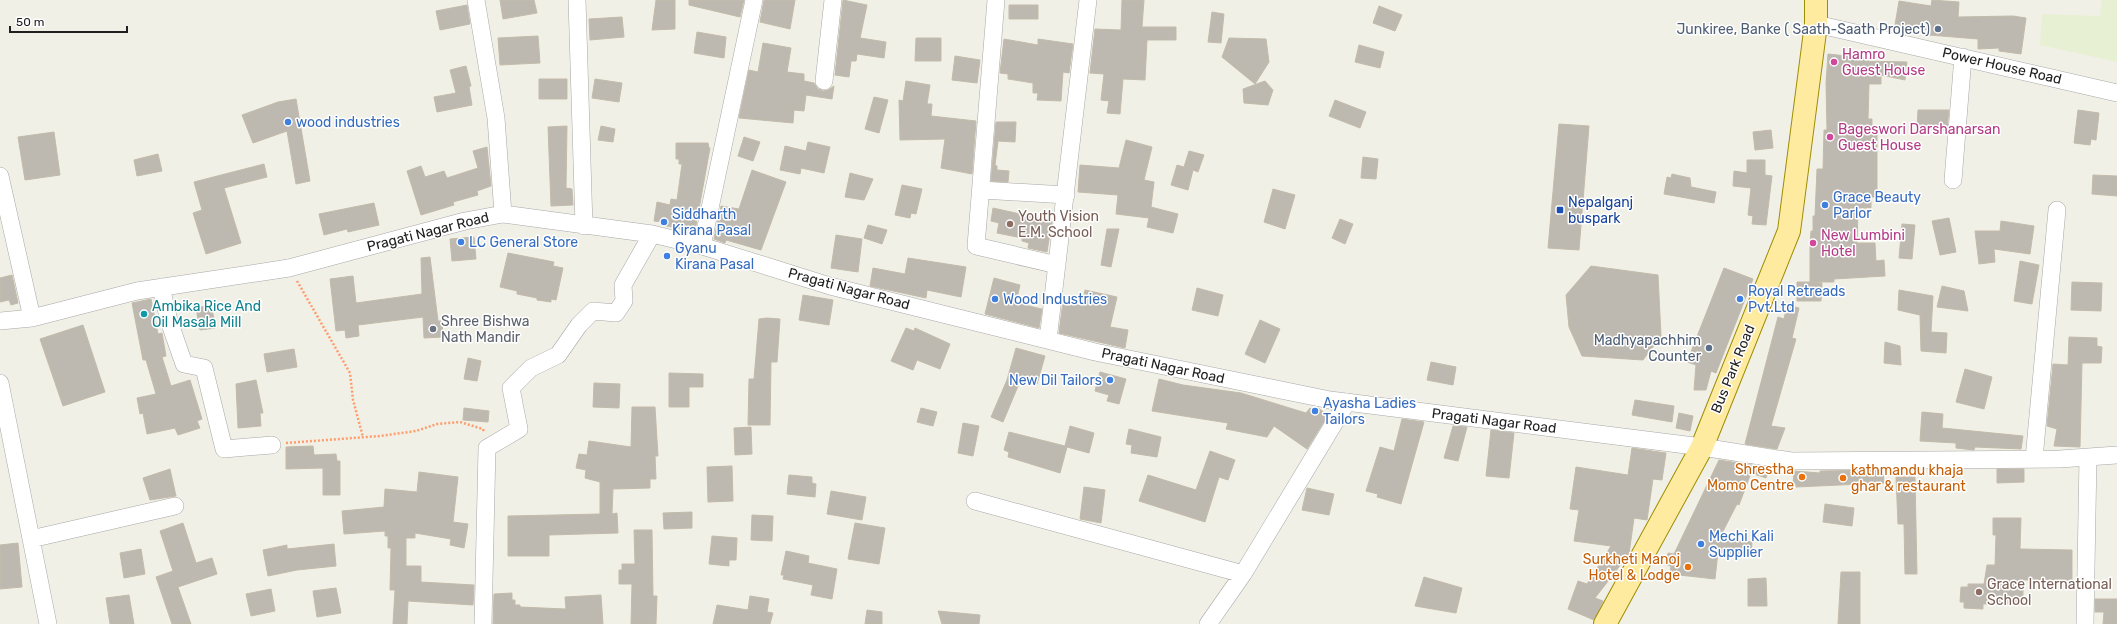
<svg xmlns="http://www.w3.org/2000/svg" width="2117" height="624" viewBox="0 0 2117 624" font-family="Rubik,sans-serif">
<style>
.farmland{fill:#e7f0d2}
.building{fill:#beb9b0;stroke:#c3bba9}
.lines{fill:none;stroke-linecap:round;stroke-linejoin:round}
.minor-casing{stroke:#a7a7a7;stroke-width:18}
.major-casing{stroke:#9d8d00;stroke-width:24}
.path{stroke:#fd9d6c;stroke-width:2.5;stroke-dasharray:2 2;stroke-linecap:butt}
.minor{stroke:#fff;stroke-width:17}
.major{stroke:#feeb9f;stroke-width:22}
.service-dot{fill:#5c6f8a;stroke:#fff;stroke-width:1.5}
.hotel-dot{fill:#d1479c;stroke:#fff;stroke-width:1.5}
.shop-dot{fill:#3f7fe0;stroke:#fff;stroke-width:1.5}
.transit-dot{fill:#1a4fb4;stroke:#fff;stroke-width:1.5}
.education-dot{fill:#8d6e63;stroke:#fff;stroke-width:1.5}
.culture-dot{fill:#0f9aa8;stroke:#fff;stroke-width:1.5}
.worship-dot{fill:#6b7280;stroke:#fff;stroke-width:1.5}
.food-dot{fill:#e8710a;stroke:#fff;stroke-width:1.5}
.labels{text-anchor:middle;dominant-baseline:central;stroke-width:3;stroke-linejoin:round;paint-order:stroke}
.service-label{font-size:14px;fill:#4e5e75;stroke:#fff;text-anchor:end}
.hotel-label{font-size:14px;fill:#b23c85;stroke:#fff;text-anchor:start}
.street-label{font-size:14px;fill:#202020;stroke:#fff}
.shop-label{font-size:14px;fill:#366cbe;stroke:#fff;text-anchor:start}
.transit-label{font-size:14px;fill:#164399;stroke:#fff;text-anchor:start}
.education-label{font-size:14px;fill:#785e54;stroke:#fff;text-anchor:start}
.culture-label{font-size:14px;fill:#0d838f;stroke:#fff;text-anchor:start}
.worship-label{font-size:14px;fill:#5b616d;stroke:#fff;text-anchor:start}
.food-label{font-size:14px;fill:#c56008;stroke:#fff;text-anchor:end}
</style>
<rect width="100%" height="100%" fill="#f1f0e7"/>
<!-- farmland -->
<path class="farmland" d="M2102,0H2117V62L2040,45L2042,14L2100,16Z"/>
<!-- building -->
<path class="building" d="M500,0H534L537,13L503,19Z
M656,0H675V29L652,30Z
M689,0H744L740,17L689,5Z
M764,0H795L790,29L760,22Z
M843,0L867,5L860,38L886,42L884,58L857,54L856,61H851L849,77L835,75Z
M1122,0H1144L1142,27H1176V40H1147L1145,80L1123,79L1120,114L1107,113L1109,101L1101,100L1104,74L1090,73L1095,29L1121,30Z
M1932,0L1959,2L1958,17L2013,16L2026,18L2021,54L1999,51V48L1978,49V39L1929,35V30L1895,25L1899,1L1931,6Z
M467,5L470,24L440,30L436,11Z
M1009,5H1038V19H1009Z
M1379,6L1402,15L1395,31L1373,23Z
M1212,12L1224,14L1221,43L1208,42Z
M622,17L624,37L590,40L589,19Z
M697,32L726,37L724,58L694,53Z
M538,36L540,63L500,65L498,38Z
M916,38H941V61H915Z
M1229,38L1266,39L1269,62L1255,84L1222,57Z
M1004,39L1038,45V39L1073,44L1069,73L1063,72L1061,101L1037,100L1038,93H1033V83L1008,79V74L1000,73Z
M763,43L791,48L787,72L804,74V81L814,83L818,89L823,91L828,90L834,86L832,99L806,95L804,111L794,110L793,123L739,118L749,70L758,72Z
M1359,45L1384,52L1380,68L1355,62Z
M1828,54L1866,58L1865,61L1907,62L1905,80L1881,75V84H1869L1868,119H1872V132L1877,133V197H1871V208H1858L1857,243H1875L1876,261L1884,260L1885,276L1834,279V282H1811L1822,283L1821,301H1797V282H1810V248L1811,231H1813V216H1815L1817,169H1823L1824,130H1827L1826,83Z
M955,56L980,60L977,83L952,80Z
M466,66L471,86L469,87L472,105L437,112L434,97L456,93L450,70Z
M539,79H567V99H539Z
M595,79L622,83L619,102L592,98Z
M906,81L930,85L927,104H932L931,116L976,121L972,174L941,168L945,139L900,140L899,100L903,101Z
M1265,81L1273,90L1268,105L1244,103L1243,89Z
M874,97L888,100L879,133L865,129Z
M296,99L310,181L296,184L287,131L253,143L242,115L278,102Z
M1335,100L1366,112L1360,128L1329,116Z
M1918,110H1949L1947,129L1917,128Z
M2078,110L2099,113L2096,140L2091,139L2090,145L2074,143Z
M996,122H1016L1015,142L998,141L995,165L997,166V170L1009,171L1008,182L991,181Z
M1559,124L1589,126L1579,250L1548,248Z
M567,126L566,188L572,189L573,205L551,206L548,127Z
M601,126L615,129L613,142L598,140Z
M1771,130L1773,148L1755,150L1753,132Z
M54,132L60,175L25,180L18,137Z
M744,137L760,142L753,161L738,156Z
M1126,140L1152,147L1144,180L1154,182L1151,207L1178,214L1173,233L1147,227L1149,218L1116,214L1118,195L1078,192L1080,165L1119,168Z
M808,142L830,147L824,173L801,168L800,174L780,170L785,146L806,151Z
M676,143H708L709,148H710L695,231L661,225L662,222L654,221L657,202L670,205L671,199L677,200L682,164H679V159H676Z
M487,147L491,186L477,191L478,195L453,202L454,205L421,215L407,171L421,166L425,177L444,171L447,178L478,168L473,151Z
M1189,151L1204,155L1198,172L1193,170L1188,190L1171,185L1177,165L1184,167Z
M158,154L162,171L137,176L134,160Z
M1363,157L1378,159L1376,179L1361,178Z
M1747,160H1765V175L1772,176L1766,225L1752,224L1753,216L1748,215L1751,188L1733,186L1734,171L1747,173Z
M264,164L267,177L224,188L241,243L206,254L193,213L202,210L194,182Z
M752,170L786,182L761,250L726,240L725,243L714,239L721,206L739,209Z
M850,173L873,179L864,200L845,197Z
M1672,174L1690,178L1691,187L1716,192L1714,203L1664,194L1667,177L1671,178Z
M2093,175L2117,176V196L2092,194Z
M902,185L922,189L916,214L911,213L910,218L895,215Z
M1273,189L1295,195L1285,229L1264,222Z
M374,203L379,225L348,232L347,229L324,235L319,214Z
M993,208L1052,221L1047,252L1028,248L1029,243L1022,241V238L997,233L999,223L991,221Z
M1949,218L1956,252L1940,255L1932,221Z
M1340,219L1353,224L1345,244L1332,238Z
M2001,221L2034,226L2030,254L1994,249L1995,262L1979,264L1975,231H2000Z
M1902,224L1915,225L1912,259L1899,258Z
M868,225L887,230L882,244L864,238Z
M1107,229H1119L1111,267L1101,265Z
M836,235L862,239L858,272L831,268Z
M474,237L476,259L452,261L450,239Z
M508,253L554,262L553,266L563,268L556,300L551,299V302L537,300V298L517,294V291L500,287Z
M430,257L438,321H442L443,337L424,338L423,317L358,325L359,336L346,338L345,330L336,331L330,279L353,276L356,303L422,294L421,258Z
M908,258L966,267L961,297L927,290L926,298L870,286L873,268L905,274Z
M2020,261L2039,265L2032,304L2014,301Z
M1591,266L1658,275L1661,336L1643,360L1582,356L1569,327L1566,295Z
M1724,268L1753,279L1716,373L1711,371L1706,390H1694L1696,365L1687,362Z
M12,275L18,303L11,305L9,300L0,302V278Z
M994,278L1020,285L1016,303L1042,309L1039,328L985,314Z
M2072,282L2102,283L2101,311L2071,310Z
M1942,286L1964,291L1968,311L1937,307Z
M1197,288L1223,295L1218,316L1192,310Z
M1085,290L1117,297L1110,327L1128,330L1125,348L1059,333L1063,301L1082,306Z
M1899,290L1933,296L1931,332L1947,333L1946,353L1921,351L1920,315L1898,310Z
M803,295L833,300L829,325L799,320Z
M151,299L158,334L162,333L166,356L162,357L171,386L190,380L202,419L197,421L200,428L178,435L175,428L147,434L143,413L140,414L137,398L156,394L146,360H143L132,303Z
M211,305L216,328L200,330L196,308Z
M1787,305L1799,308L1792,338L1796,339L1771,426L1785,428L1777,449L1745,444L1778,317L1784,319Z
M767,318L780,319L777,362H771L770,425H748L749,379H754L759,319Z
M1260,320L1280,329L1265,363L1245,354Z
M83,325L105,392L63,406L40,339Z
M906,328L914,331L915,328L950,344L940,369L917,360L913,370L891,361Z
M2069,337L2097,338V346L2102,347L2101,363H2082L2080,447L2054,446L2057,429L2047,426L2053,364L2068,365Z
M1885,342L1900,346L1901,365L1884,363Z
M1016,348L1045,356L1037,384L1021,379L1003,422L991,417L1007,380Z
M294,349L297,367L267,372L264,354Z
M468,358L481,361L477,381L464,379Z
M1431,362L1456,367L1453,385L1427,380Z
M1965,369L1992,377L1984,409L1956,402Z
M1100,372L1126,379L1119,404L1107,401L1109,395L1095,391Z
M669,373L703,374V387H689V407H669Z
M1159,379L1183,385L1241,393L1306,413L1310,408L1315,411L1318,408L1328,415L1307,449L1274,426L1267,437L1226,429L1228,423L1152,411Z
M256,380L263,413H260L261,426L238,428L236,384Z
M594,383L620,384L619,408L593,407Z
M1635,400L1674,406L1672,422L1632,415Z
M632,407H655L658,456H655L656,479H650V488L613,489L612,514L617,513L618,533L549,535V556H508V516L600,514V482L585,478L586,470L576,468L579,454L587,455L589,441L631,447Z
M464,408L489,411L488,422L463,420Z
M921,408L937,412L933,426L917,422Z
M1922,412L1943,414L1942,428L2023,436L2021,449L1975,447L1974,450L1956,448V443L1920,441Z
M1679,413L1693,416L1690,431L1676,428Z
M1402,419L1424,422L1401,504L1377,497L1378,494L1366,491L1380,447L1394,451Z
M963,423L979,426L973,456L958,453Z
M1070,426L1094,433L1089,453L1067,447L1060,473L1008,457L1009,452L1004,450L1009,432L1065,446Z
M1453,426L1467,427L1458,461L1444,458Z
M751,427L752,454L735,455L734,428Z
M1129,429L1161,437L1157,457L1131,453L1132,445L1126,444Z
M1491,430L1514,433L1509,478L1486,476Z
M313,446L314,455L336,454L337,461H340V495H323V468L286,469V447Z
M1632,448L1666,453L1662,480L1653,479L1647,520L1634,518L1629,554L1595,598L1603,601L1594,620L1568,609L1578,581L1587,584L1611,546L1574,541L1579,510L1570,509L1576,467L1628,475Z
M1210,451L1235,460L1228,480L1219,477L1205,522L1139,501L1148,475L1196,490Z
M1719,460L1770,468L1766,478L1751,473L1739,505L1737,504L1719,539L1752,542L1751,555L1718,552L1715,579L1670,574L1671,566L1666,565L1668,553L1674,554Z
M732,466L733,501L708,502L707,467Z
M170,469L176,496L150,500L143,478Z
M1997,469H2024V482L1997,483Z
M1883,470L1884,483L1796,487V484H1793L1794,471L1820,473V471Z
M419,472L458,477L453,522L468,524L464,548L450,545L451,539L415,533V538H406V566H421V582L474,585L473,605L408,601L407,624H393L395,590H390L391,548H388V536H385V531L344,534L342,511L384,507L385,489L417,492Z
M789,475L812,477V483L816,484L815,497L787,494Z
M1896,477H1915L1917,574H1905L1904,524H1898Z
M1084,487L1105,490L1101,523L1080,519Z
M1307,488L1334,494L1329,515L1302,510Z
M831,491L866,497L862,520L827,514Z
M1825,504L1854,508L1852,526L1823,522Z
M692,512V528L664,529L663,513Z
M752,515L773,516L772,541L751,540Z
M1993,518H2021L2020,549L2072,550V580H2023V604H1983V609L1964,608V602H1960L1961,587H1968V584H1984L1987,565H1995L1996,535H1993Z
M183,523L196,563L212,558L217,574L178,587L191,624H172L156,577L173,571L160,531Z
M855,523L885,528L879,564L848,559Z
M634,530H652L653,596H657L656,624H631L632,584H619V570H622V564H635Z
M712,536L737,538L736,560H729V566L709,564Z
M18,543L22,587L0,589V545Z
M334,544L336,566L297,570L268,576L263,550L287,545V549Z
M141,549L145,574L124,578L120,553Z
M786,551L809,556L808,563L837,569L832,599L811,595L813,585L783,579L784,575H781Z
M1841,572H1860V624H1838Z
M1424,577L1462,588L1456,613L1415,606Z
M1766,578L1767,606H1748V579Z
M336,588L341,613L317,617L313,591Z
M271,589L275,611L251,616L246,594Z
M512,593V600H515V605H520V607L566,609L565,597L601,595L603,624H493L494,594Z
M129,595L134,624H110L106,598Z
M750,596L769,599L767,612L773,613L770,624H713L717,605L748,610Z
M2095,599H2117V624H2103L2104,612H2095Z
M867,610L882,612V624H865Z
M938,611L980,615L979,624H942Z"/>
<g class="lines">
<defs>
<path id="minor" d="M476,0L496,118L503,214
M577,0L584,226
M996,0L976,246L1057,265
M1816,24L2117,93
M824,81L833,0
M0,176L32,318
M1953,180L1963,57
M982,190L1066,195
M702,246L754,0
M161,287L169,321L184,364L204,368L224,449L272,445
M0,321L32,318L137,291L289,268L465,221L503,214L652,234L702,246L830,286L1095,352L1330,400L1702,447L1791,461L2060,459L2117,455
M1048,340L1088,0
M0,383L48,624
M2034,459L2057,210
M975,501L1243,574
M31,539L175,506
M483,624L487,448L519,429L511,388L531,368L558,355L579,325L593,311L616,313L624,301L623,285L652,234
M1208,624L1243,574L1347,402
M2085,624L2088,457"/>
<path id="major" d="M1605,624L1702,447L1789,231L1816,24V0"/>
</defs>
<!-- minor casing -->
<use href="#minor" class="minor-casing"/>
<!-- major casing -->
<use href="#major" class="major-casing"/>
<!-- path -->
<path class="path" d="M297,281L350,373L353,400L363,437
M286,443L380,436L416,431L437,424L460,422L483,429L484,432"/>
<!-- minor -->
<use href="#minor" class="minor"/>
<!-- major -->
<use href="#major" class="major"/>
</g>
<!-- markers -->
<g class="service-dot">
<circle cx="1938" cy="29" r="4"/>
<circle cx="1709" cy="348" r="4"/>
</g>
<g class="hotel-dot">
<circle cx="1834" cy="62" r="4"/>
<circle cx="1830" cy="137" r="4"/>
<circle cx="1813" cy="243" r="4"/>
</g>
<g class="shop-dot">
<circle cx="288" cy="122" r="4"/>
<circle cx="1825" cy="205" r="4"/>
<circle cx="664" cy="222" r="4"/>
<circle cx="461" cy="242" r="4"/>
<circle cx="667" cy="256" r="4"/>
<circle cx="995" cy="299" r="4"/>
<circle cx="1740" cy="299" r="4"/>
<circle cx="1110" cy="380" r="4"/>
<circle cx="1315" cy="411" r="4"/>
<circle cx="1701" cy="544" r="4"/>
</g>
<rect class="transit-dot" x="1556" y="206" width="8" height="8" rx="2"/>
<g class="education-dot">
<circle cx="1010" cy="224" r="4"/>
<circle cx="1979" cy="592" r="4"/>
</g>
<circle class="culture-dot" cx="144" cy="314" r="4"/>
<circle class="worship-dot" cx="433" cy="329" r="4"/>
<g class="food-dot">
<circle cx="1802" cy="477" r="4"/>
<circle cx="1843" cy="478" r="4"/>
<circle cx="1688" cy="567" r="4"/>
</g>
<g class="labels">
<!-- service labels -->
<g class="service-label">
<text x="1930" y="29">Junkiree, Banke ( Saath-Saath Project)</text>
<text x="1701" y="340">Madhyapachhim<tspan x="1701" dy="16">Counter</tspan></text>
</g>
<!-- hotel labels -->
<g class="hotel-label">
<text x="1842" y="54">Hamro<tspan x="1842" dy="16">Guest House</tspan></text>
<text x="1838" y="129">Bageswori Darshanarsan<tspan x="1838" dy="16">Guest House</tspan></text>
<text x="1821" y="235">New Lumbini<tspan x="1821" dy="16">Hotel</tspan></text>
</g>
<!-- street labels -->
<g class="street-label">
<text transform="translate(2002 66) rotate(13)">Power House Road</text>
<text transform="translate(428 232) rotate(-14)">Pragati Nagar Road</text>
<text transform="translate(849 289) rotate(15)">Pragati Nagar Road</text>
<text transform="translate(1163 366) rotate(12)">Pragati Nagar Road</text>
<text transform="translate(1733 369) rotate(-68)">Bus Park Road</text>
<text transform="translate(1494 421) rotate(7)">Pragati Nagar Road</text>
</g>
<!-- shop labels -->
<g class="shop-label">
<text x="296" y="122">wood industries</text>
<text x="1833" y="197">Grace Beauty<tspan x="1833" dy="16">Parlor</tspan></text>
<text x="672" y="214">Siddharth<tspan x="672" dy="16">Kirana Pasal</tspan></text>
<text x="469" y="242">LC General Store</text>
<text x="675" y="248">Gyanu<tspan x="675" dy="16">Kirana Pasal</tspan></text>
<text x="1748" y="291">Royal Retreads<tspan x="1748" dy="16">Pvt.Ltd</tspan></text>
<text x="1003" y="299">Wood Industries</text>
<text x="1102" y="380" text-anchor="end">New Dil Tailors</text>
<text x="1323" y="403">Ayasha Ladies<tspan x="1323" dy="16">Tailors</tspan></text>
<text x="1709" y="536">Mechi Kali<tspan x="1709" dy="16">Supplier</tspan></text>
</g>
<!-- transit labels -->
<g class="transit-label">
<text x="1568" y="202">Nepalganj<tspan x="1568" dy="16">buspark</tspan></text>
</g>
<!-- education labels -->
<g class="education-label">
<text x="1018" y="216">Youth Vision<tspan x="1018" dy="16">E.M. School</tspan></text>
<text x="1987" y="584">Grace International<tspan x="1987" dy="16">School</tspan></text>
</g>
<!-- culture labels -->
<g class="culture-label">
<text x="152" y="306">Ambika Rice And<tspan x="152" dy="16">Oil Masala Mill</tspan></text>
</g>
<!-- worship labels -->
<g class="worship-label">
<text x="441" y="321">Shree Bishwa<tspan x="441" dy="16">Nath Mandir</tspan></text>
</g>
<!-- food labels -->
<g class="food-label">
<text x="1794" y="469">Shrestha<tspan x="1794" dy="16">Momo Centre</tspan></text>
<text x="1851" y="470" text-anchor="start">kathmandu khaja<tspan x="1851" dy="16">ghar &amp; restaurant</tspan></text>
<text x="1680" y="559">Surkheti Manoj<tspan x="1680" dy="16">Hotel &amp; Lodge</tspan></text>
</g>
</g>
<!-- scale -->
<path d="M10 26v6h117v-6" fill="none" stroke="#202020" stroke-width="2"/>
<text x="16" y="26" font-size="12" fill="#202020" stroke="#ffffff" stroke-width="3" paint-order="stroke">50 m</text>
</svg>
